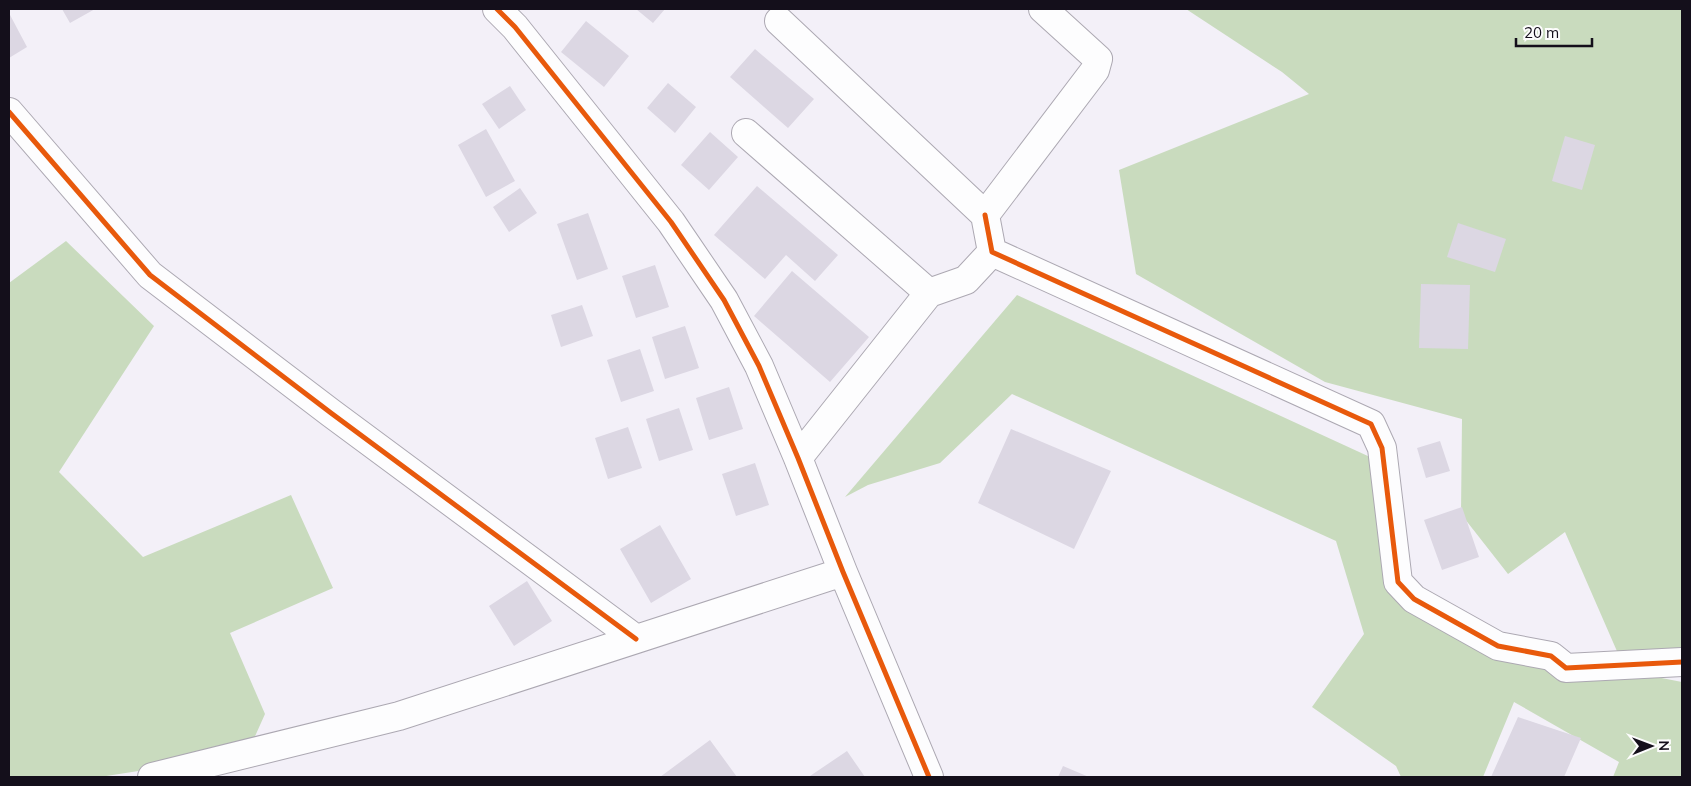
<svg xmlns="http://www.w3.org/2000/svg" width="1691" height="786" viewBox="0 0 1691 786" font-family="Mulish,sans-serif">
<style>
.green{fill:#c9dbbe}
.building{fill:#dcd7e3}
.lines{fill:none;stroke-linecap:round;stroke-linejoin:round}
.minor-casing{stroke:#aca8b2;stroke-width:30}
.minor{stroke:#fdfdfe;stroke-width:28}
.cycleway-casing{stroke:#fdfdfd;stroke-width:8}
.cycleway{stroke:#e8590c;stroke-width:5}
</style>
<rect width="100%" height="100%" fill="#f3f0f8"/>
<!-- green -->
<path class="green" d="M1186,9H1682V670L1623,665L1565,532L1508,574L1461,514L1462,419L1325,382L1136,274L1119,170L1309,94L1282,72Z
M66,241L154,326L59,472L143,557L291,495L333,588L230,633L265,714L247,754L100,777H9V283Z
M1017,295L1370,457L1384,568L1498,646L1682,682V777H1613L1619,762L1514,702L1483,777H1401L1396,766L1312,707L1364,634L1336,541L1012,394L940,463L868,485L845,497Z"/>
<!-- building -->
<path class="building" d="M62,9H95L70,23Z
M636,9H665L653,23Z
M9,13L27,47L9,58Z
M586,21L629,56L604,87L561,52Z
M755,49L814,99L788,128L730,77Z
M668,83L696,107L675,133L647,108Z
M510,86L526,110L499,129L482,104Z
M486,129L515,181L486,197L458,145Z
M710,132L738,157L709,190L681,165Z
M1565,136L1595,145L1582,190L1552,181Z
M757,186L838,255L815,281L786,255L765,279L714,235Z
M520,188L537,213L509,232L493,207Z
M588,213L608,269L577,280L557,224Z
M1458,223L1506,239L1495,272L1447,257Z
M655,265L669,307L636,318L622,276Z
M792,271L869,337L830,382L754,316Z
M1421,284L1470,285L1468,349L1419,348Z
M582,305L593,336L561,347L551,315Z
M685,326L699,368L665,379L652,337Z
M640,349L654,391L621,402L607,360Z
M729,387L743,429L709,440L696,398Z
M679,408L693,450L659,461L646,419Z
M628,427L642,468L608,479L595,438Z
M1011,429L1111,471L1074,549L978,503Z
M1440,441L1450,471L1426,478L1417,448Z
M755,463L769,505L736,516L722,474Z
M1462,507L1479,557L1442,570L1424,520Z
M660,525L691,579L651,603L620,549Z
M527,581L552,621L514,646L489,606Z
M1518,717L1581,738L1564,777H1491Z
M710,740L737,777H660Z
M847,751L865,777H811L810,776Z
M1063,766L1089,777H1058Z"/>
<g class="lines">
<defs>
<path id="minor" d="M497,9L515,27L671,222L724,300L759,366L798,458L843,572L929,777
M779,21L985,215L1095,70L1098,59L1043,9
M9,112L150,275L331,413L636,639
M746,133L929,293L798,458
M985,215L992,252L1371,424L1382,448L1398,582L1414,599L1498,646L1551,656L1566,668L1682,662
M929,293L966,280L992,252
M152,777L399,716L843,572"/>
</defs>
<!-- minor casing -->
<use href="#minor" class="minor-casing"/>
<!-- minor -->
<use href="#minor" class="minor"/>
<defs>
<path id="cycleway" d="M497,9L515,27L671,222L724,300L759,366L798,458L843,572L929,777
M9,112L150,275L331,413L636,639
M985,215L992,252L1371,424L1382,448L1398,582L1414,599L1498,646L1551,656L1566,668L1682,662"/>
</defs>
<!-- cycleway casing -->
<use href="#cycleway" class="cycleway-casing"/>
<!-- cycleway -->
<use href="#cycleway" class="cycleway"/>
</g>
<!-- border -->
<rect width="1691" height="786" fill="none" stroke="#140f1b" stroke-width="20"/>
<!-- north arrow -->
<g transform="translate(1651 746) rotate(89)" stroke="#fdfdfd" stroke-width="4" paint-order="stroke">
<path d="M0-4L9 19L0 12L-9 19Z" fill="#140f1b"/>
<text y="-8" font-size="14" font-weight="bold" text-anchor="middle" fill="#140f1b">N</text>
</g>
<!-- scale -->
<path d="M1516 38v8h76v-8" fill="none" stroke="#140f1b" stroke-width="2.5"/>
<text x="1524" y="38" font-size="15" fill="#140f1b" stroke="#fdfdfd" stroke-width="4" paint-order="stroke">20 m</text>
</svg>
